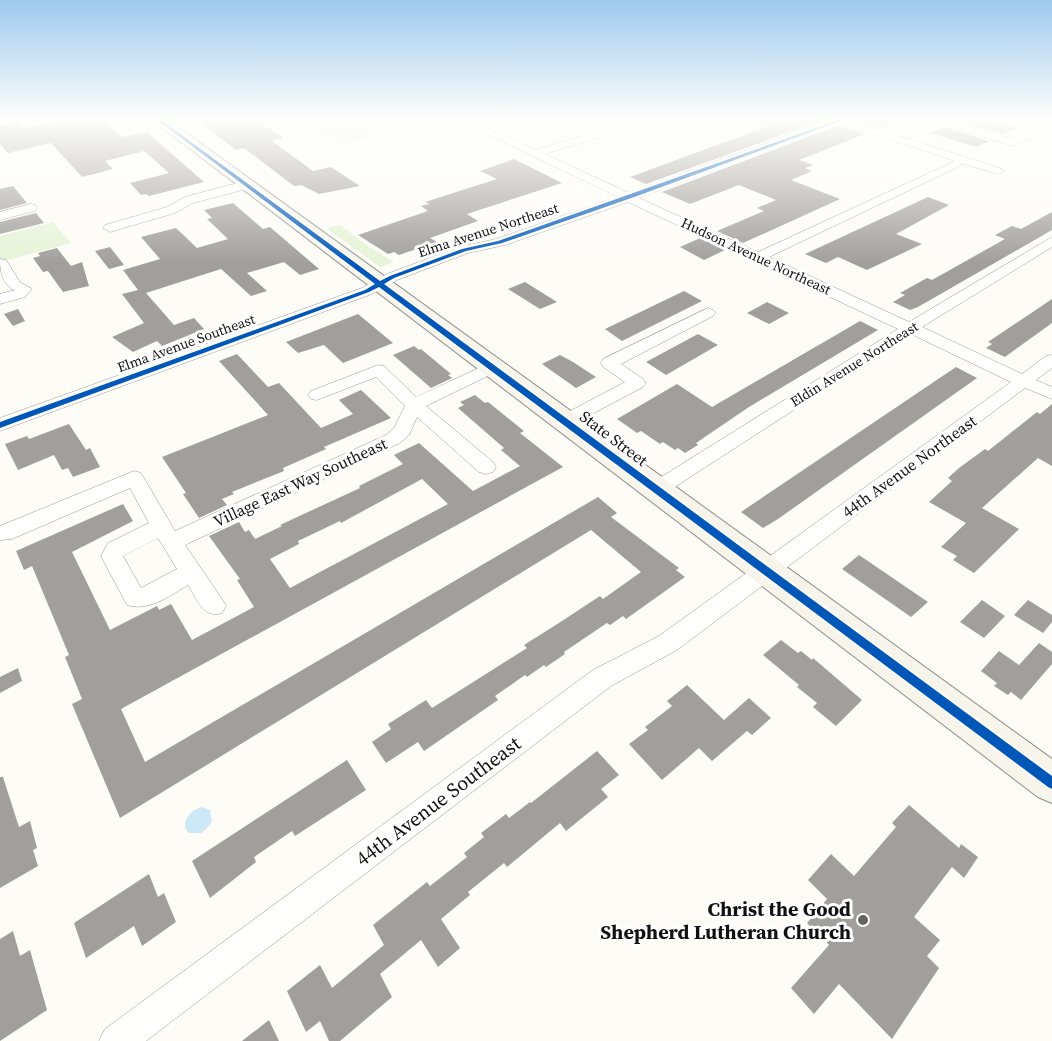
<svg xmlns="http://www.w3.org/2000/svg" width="1052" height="1041" viewBox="0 0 1052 1041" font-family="'Source Serif 4',serif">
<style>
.green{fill:#e7f3d7}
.water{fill:#cde8f7}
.building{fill:#a19f9c;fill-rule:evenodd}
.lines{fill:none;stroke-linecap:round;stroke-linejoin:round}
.minor-casing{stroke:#979795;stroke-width:1}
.secondary-casing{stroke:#8e8d8b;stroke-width:2}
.minor{fill:#fffffe;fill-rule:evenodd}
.secondary{fill:#f6f4eb;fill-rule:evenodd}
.cycleway-casing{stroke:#fff;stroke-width:4}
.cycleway{fill:#0057b8;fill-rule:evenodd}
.poi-dot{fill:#646362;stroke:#fff;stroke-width:2}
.labels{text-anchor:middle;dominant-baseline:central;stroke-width:6;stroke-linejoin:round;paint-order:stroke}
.far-street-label{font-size:14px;fill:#111;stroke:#fff}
.street-label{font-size:16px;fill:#111;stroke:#fff}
.near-street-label{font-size:20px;fill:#111;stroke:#fff}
.near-poi-label{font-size:20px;font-weight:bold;fill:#111;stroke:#fff;text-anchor:end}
</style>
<rect width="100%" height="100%" fill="#fdfcf7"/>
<!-- green -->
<path class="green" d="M302,119H334V121L340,119H383L388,121L362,128L375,136L345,144L328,134L322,135L313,129L306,131L302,128L313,125Z
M53,222L71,243L0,262V236Z
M340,225L365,244L394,262L380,267L326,228Z"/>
<!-- water -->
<path class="water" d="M202,807L210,810L212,822L202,833H189L185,828C184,817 192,810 202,807Z"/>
<!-- building -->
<path class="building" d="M69,119H101L123,137L147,132L204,182L149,196L146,194L141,195L130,183L169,173L144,151L105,161L113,169L82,177L51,143L8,153L0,144V126L18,122L24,128Z
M196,119H254L284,138L272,141L313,171L331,167L360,186L319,194L301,185L294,186L244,148L236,150Z
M755,119H826L646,184L630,177L769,126L754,121Z
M852,119H901L902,120L881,128Z
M964,119H984L1018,128L1003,134L958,121Z
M839,125L865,134L799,160L813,165L805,168L812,171L791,180L840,199L743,243L717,231L764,211L757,208L776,200L739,185L690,204L662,192Z
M945,127L989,141L976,147L930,133Z
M514,159L562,183L467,214L478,221L430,238L437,242L399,255L394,252L388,254L358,235L428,211L421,206L429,204L425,202L497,179L480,171Z
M13,186L27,203L0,210V189Z
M928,197L949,205L896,234L922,244L867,270L838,257L826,263L805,254Z
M233,203L263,229L270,227L319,269L300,275L284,262L247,273L267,291L251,296L221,269L146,293L174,325L194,318L204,329L162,346L157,341L133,352L112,337L144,323L122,294L138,290L123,270L160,259L141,237L176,228L197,248L228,239L207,219L212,218L204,210Z
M1052,212V230L918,307L910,310L893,302L905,295L900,293L927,278L932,280L1005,239L995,235L1012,226L1021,229Z
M36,213L44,223L0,234V222Z
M700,238L725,250L704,260L680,247Z
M110,247L124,265L109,269L95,251Z
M57,248L71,266L82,262L89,286L63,292L48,271L43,272L33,258L40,256L38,253Z
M525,282L557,302L540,309L508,289Z
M684,291L702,301L622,341L605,329Z
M1052,299V323L1005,357L986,348L992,344L988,342Z
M767,302L789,313L769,324L747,313Z
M18,309L25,321L13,326L4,314Z
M358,314L393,343L343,363L324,345L298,353L286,342Z
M860,321L878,330L749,407L696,443L698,445L685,453L678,448L675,450L663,442L660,444L641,431L637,433L617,419L677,384L712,407Z
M698,334L718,345L666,375L646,362Z
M414,346L419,350L421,349L451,374L448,375L452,378L431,388L393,355Z
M237,354L268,387L279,383L321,428L353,414L339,400L361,390L391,418L324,447L326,449L283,468L284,471L232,492L234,494L222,499L227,505L199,518L183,494L186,493L162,457L268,415L219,361Z
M560,355L573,362L596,377L576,388L542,364Z
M956,367L977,378L778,519L763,528L741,512Z
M475,395L485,403L488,402L524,431L520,433L563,467L121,709L145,762L598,497L617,513L611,517L679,568L676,570L685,577L626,619L623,616L610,625L607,623L564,652L565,654L546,667L544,665L527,677L525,675L495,696L498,700L424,751L418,742L386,763L372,742L391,729L388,724L426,700L432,708L527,648L524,645L562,621L600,596L603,599L641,572L591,530L120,818L72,704L82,699L65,657L69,655L32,566L24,570L16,551L123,504L133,521L72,552L110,630L157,606L159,610L171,604L192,640L254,607L237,580L240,579L209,536L239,522L245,532L249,530L255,539L282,526L280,525L360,488L359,486L403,464L394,455L419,443L473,491L520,466L501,450L504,448L458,408L464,405L460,402ZM422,479L448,504L290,588L270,559L299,544L298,541L340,521L341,523Z
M1052,404V466L1038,458L982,508L1019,529L974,573L953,560L957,556L941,547L966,523L929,502L952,481L948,478L959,468L985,449L988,451L1037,412L1040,414Z
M69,424L86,450L90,448L100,467L73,477L68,468L62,470L54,455L18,470L5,444L27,436L29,439Z
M859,555L928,602L911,617L842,569Z
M982,600L1005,616L984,638L960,622Z
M1028,600L1052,615V622L1043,633L1014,615Z
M781,640L798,653L801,651L812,660L813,658L862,700L836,726L813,707L817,703L797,687L799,685L763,655Z
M1039,643L1052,652V664L1021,700L1011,692L1008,695L994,686L997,683L981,671L999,651L1019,665Z
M18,668L22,681L0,693V677Z
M687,685L724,720L749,698L771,718L752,735L747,731L712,761L699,748L662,780L629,744L648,730L645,727L672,706L667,701Z
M597,751L619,775L601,789L608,797L566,831L560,823L507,867L504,863L468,892L470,895L441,919L460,948L438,967L421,940L380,974L392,997L340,1041H329L320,1021L306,1032L287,991L320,965L332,988L384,945L373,925L427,882L430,886L467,857L464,853L484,837L481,833L506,814L509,818L530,802L531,803Z
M347,760L366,790L295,836L292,831L254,857L256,862L210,898L192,861Z
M0,777H3L19,827L30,821L37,848L33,850L38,866L0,888Z
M909,805L959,848L961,844L978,857L964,878L952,867L914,917L940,940L927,956L939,968L892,1039L839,984L814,1014L791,988L829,945L807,923L827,899L808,880L831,854L854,876L896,827L892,823Z
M149,874L158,897L164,893L176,922L142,946L134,926L86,958L74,923Z
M13,931L20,956L30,950L47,1010L0,1041V939Z
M269,1020L279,1041H242Z"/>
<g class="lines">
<defs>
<path id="minor" d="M455,119H468L536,150L639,119H654L653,121L545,154L629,193L832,119H846L1002,169L1004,171L998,174L961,163L960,166L769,257L909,322L1052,237V247L922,327L1022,374L1046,356L1052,355V368L1036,380L1052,387V399L1025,388L677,650L611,686L146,1041H99L105,1029L593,670L659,636L1011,382L911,334L664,494L657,496L650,494L647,489L650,484L898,329L628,202L505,245L468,253L397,280L372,294L0,431V418L362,288L387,274L459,247L496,239L618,197ZM839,123L955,161L758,252L639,198Z
M928,119H943L1012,139L1039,126L1046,119H1052V124L1047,130L1013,146Z
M246,181L252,185L250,188L193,203L175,213L110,232L103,228L105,225L167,207L185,197Z
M31,204L35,205L37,208L35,211L0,220V212Z
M0,259L6,260L20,282L32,289L25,297L0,304V294L15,290C2,285 0,271 0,259Z
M708,308L713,310L716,313L713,316L621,364L643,379L646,383L643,387L571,425H559L556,421L559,417L625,382L603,367L601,363L603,359Z
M492,362L498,363L500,367L498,371L426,406L493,462L496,467L493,472L486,474L479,472L417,417L409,435L400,443L185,545L222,599L226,606L222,613C203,619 197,599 188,585C169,596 149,612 127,605L101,556L108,543L149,523L130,488L12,539L0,540V526L134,471L141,473L175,531L386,435L394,428L405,406L376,377L317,400L311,399L308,395L311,391L378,365L384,366L416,397ZM158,538L177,569L141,588L123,556Z"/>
<path id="secondary" d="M151,119H167L1052,759V803L1038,797Z"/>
</defs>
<!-- minor casing -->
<use href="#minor" class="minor-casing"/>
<!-- secondary casing -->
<use href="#secondary" class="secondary-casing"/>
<!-- minor -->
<use href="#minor" class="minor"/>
<!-- secondary -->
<use href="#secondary" class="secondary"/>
<defs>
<path id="cycleway" d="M156,119H160L380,281L390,276L462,249L498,241L841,119V121L637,196L502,243L466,251L394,278L384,284L1052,776V789L1048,787L379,287L369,292L0,428V422L365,290L375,284Z"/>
</defs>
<!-- cycleway casing -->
<use href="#cycleway" class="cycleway-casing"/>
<!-- cycleway -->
<use href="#cycleway" class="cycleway"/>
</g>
<!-- sky -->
<linearGradient id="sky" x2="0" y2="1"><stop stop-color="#9dc9ee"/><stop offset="0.45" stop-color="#fefefb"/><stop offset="1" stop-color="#fefefb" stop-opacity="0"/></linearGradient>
<rect width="1052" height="264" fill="url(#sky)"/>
<!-- markers -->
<circle class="poi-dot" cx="863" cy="920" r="6"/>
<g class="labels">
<!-- far-street labels -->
<g class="far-street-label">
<text transform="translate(488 230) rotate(-18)">Elma Avenue Northeast</text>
<text transform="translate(756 256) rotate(25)">Hudson Avenue Northeast</text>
<text transform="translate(186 343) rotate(-20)">Elma Avenue Southeast</text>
<text transform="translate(854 364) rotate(-32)">Eldin Avenue Northeast</text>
</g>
<!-- street labels -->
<g class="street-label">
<text transform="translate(614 438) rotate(37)">State Street</text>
<text transform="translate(909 466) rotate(-36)">44th Avenue Northeast</text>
<text transform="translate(300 482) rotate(-25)">Village East Way Southeast</text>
</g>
<!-- near-street labels -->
<g class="near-street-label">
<text transform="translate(438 801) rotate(-37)">44th Avenue Southeast</text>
</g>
<!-- near-poi labels -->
<g class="near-poi-label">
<text x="851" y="909">Christ the Good<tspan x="851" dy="23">Shepherd Lutheran Church</tspan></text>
</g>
</g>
</svg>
